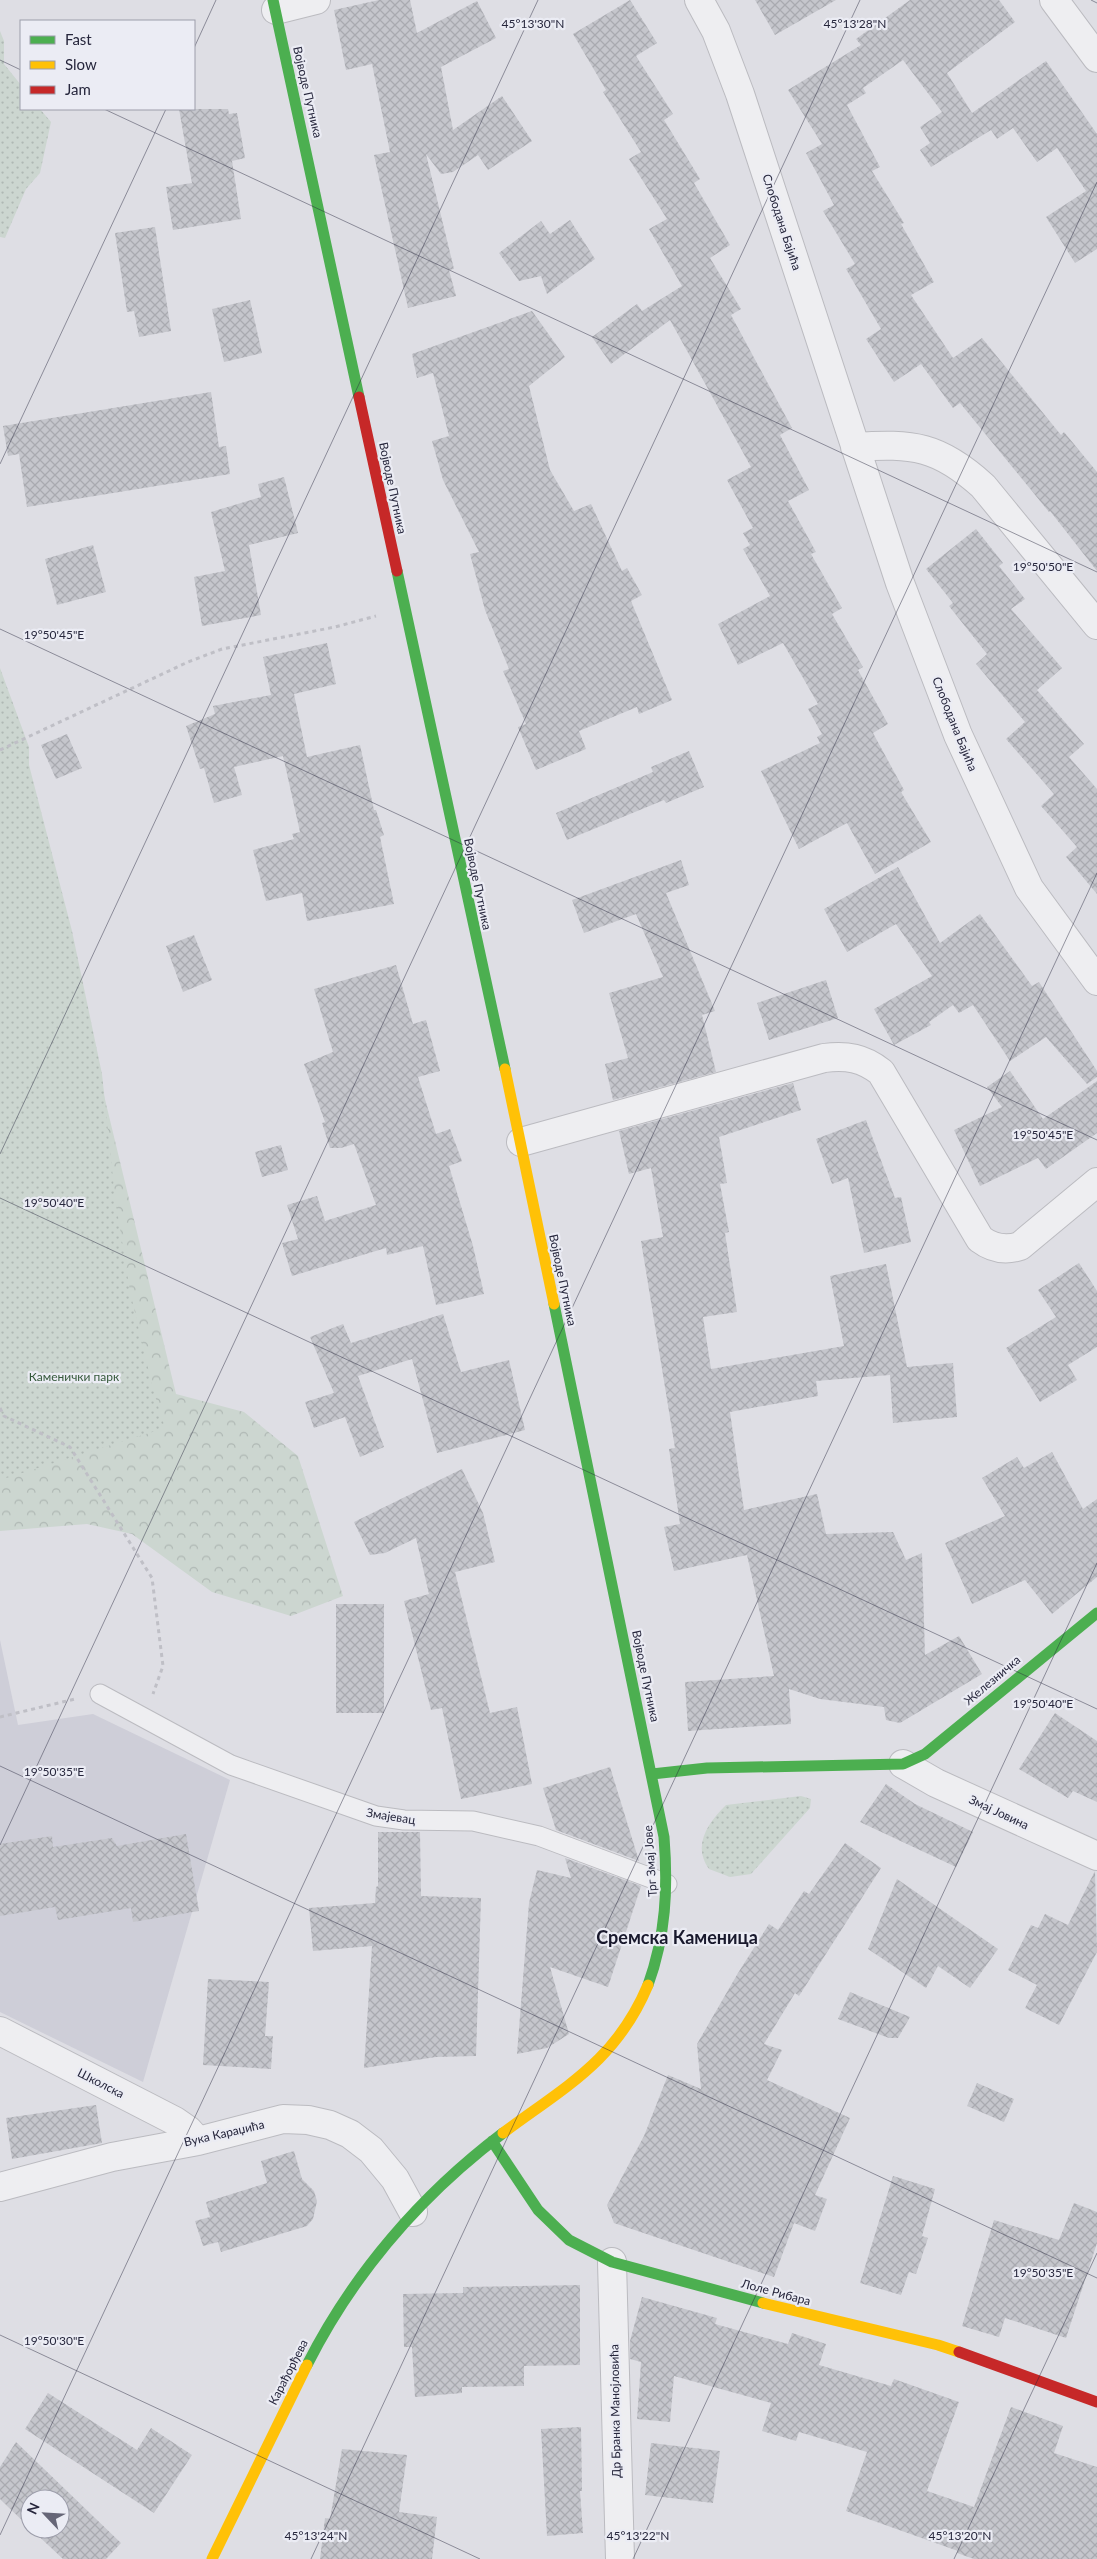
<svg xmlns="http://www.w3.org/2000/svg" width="1097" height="2559" viewBox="0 0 1097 2559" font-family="Lato,sans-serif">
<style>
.built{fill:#ceced8}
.forest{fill:url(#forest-crowns)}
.park{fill:url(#park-dots)}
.building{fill:url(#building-cross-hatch)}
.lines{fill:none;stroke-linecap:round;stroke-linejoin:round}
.lane-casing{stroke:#bbbbc0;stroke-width:21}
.street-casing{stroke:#bbbbc0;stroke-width:30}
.path{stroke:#bfbfc6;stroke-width:3;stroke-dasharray:4 4;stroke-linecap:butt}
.lane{stroke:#eeeef1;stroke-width:19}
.street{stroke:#eeeef1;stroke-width:28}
.fast{stroke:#4caf50;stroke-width:11}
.slow{stroke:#ffc107;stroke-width:11}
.jam{stroke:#c62828;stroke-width:11}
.ticks{fill:none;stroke:#26263c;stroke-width:1;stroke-opacity:0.45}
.labels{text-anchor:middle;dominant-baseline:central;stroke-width:4.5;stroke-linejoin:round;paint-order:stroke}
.street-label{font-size:12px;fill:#26263c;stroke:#ebecf4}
.park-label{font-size:12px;fill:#34583a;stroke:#ebecf4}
.district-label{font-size:18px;font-weight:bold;fill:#19192d;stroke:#ebecf4}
.ticks-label{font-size:12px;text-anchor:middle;fill:#26263c;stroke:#ebecf4;stroke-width:4.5;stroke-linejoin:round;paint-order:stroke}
</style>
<defs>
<pattern id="forest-crowns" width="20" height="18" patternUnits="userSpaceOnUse" patternTransform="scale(1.25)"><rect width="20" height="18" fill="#ccd6d0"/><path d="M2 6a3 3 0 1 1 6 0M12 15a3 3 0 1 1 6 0" fill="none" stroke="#afb8b4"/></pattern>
<pattern id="park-dots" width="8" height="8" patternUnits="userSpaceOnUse" patternTransform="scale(1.25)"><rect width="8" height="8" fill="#ccd6d0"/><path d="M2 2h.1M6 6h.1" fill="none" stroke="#afb8b4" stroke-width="1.8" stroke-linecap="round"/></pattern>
<pattern id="building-cross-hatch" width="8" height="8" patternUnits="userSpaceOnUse" patternTransform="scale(1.25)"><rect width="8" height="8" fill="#c5c6cc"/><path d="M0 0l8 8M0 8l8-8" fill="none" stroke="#a9aab0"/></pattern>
</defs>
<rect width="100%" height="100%" fill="#dedee4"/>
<!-- built -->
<path class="built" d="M0,1640L18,1725L93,1714L230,1780L143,2082L0,2012Z"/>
<!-- forest -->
<path class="forest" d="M82,1004L176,1394L244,1412L298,1456L343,1596L291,1616L212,1592L132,1534L87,1524L0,1531V1026Z"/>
<!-- park -->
<path class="park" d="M0,31L4,41V64L21,85V109H40L51,122L40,173L26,189L5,238L0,237Z
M0,668L29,747V765L72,931L102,1074L115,1197L130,1291L152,1386L165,1428L0,1480Z
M801,1796L811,1799L810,1808L751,1874L730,1877L709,1869C692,1845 708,1823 726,1805Z"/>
<!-- building -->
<path class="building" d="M379,0H410L417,33L477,1L496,38L441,67L453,130L502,96L532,141L488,170L478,155L453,172L441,174L426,154L454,269L449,270L456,296L408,308L374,155L390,152L372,64L346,70L334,10Z
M630,0L657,43L636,56L673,114L664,120L700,179L694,183L730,245L710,258L741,309L731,315L792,428L780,435L809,490L788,501L816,552L811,554L842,608L832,614L863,667L858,670L888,724L873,733L904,790L901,792L931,842L875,874L847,823L799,849L761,771L820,743L817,737L822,734L808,709L818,704L783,643L738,665L718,624L770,596L743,549L750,545L743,533L753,528L727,480L751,467L670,320L611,364L592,337L637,304L642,311L682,286L649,229L667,219L629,159L641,152L603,92L606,90L573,34Z
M755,0H836L775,35Z
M910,0H999L1015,22L947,73L972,113L1046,61L1097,134V249L1075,263L1046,217L1086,191L1057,148L1037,162L1013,128L997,139L991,130L931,167L920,150L930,143L920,127L942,112L903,60L863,88L866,93L847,105L880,167L872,171L904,223L901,224L934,282L911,295L953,358L982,338L1061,435L1064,432L1097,472V571L1050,511L1049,512L960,403L953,408L921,364L894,382L866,339L881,329L846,269L855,264L823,211L834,205L806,153L822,144L788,90L861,45L856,39Z
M179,109H228L229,114L237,113L245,158L232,161L241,219L173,230L166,187L192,183Z
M570,220L595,259L547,294L541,276L519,281L499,253L541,221L550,234Z
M155,227L171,331L139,337L134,311L127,312L115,233Z
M250,300L262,353L224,362L212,309Z
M532,311L565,357L529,386L550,470L574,511L591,504L622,571L627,568L642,595L631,601L672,700L639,714L637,707L579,731L586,749L536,770L518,727L526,724L503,671L509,669L485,610L470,554L479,552L443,480L432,441L449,436L433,373L417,378L412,354Z
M211,392L219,447L226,446L230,474L27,507L19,454L8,456L3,426Z
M284,477L298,533L249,545L261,615L202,626L194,577L225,571L211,512L261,497L258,484Z
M976,529L1003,563L999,566L1025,599L1011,609L1062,668L1037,690L1084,744L1069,757L1097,789V894L1066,857L1077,847L1041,806L1054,794L1006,739L1025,722L976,664L987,654L949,606L953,603L926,569Z
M93,545L106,592L57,605L45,559Z
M327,643L336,684L294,694L307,757L360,745L374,810H376L384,835L380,837L394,904L307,921L302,893L266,901L253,850L294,839L292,834L300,832L283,756L234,767L242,795L214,803L204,768L200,769L186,726L215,714L213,706L271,695L263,657Z
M67,734L82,768L56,779L41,745Z
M689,751L704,787L666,803L664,800L567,840L556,813L653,772L651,767Z
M681,860L689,885L666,893L715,1011L702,1015L716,1072L613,1100L605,1064L628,1058L609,993L663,977L636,914L584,933L572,900Z
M898,867L940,943L980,914L1032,986L1039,982L1097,1071V1077L1087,1084L1046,1037L1010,1061L973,1005L959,1013L953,1005L929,1022L931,1025L894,1045L874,1009L932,976L896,924L847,952L824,909Z
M194,935L212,980L183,992L166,946Z
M396,965L413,1024L426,1020L440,1071L418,1077L436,1134L450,1129L462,1161L449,1166L473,1246L484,1294L436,1305L423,1246L387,1255L386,1248L292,1276L282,1243L298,1239L287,1205L317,1196L325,1221L376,1205L354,1144L341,1148H330L322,1123L325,1122L304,1064L333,1052L314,989Z
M826,980L838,1018L769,1040L757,1003Z
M1010,1071L1043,1119L1097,1081V1133L1046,1169L1038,1158L980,1186L954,1130L1002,1107L987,1087Z
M793,1083L801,1110L719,1137L727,1183L720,1184L729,1232L725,1233L737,1312L703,1317L711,1369L844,1346L830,1276L886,1264L907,1367L953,1363L957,1417L893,1423L890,1375L816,1381L818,1396L730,1412L744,1510L817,1494L826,1534L893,1532L906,1560L922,1553L925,1655L959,1636L982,1674L900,1723L886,1720L884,1707L820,1699L789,1689L791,1724L688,1731L685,1682L774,1676L747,1555L674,1571L664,1527L680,1524L669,1449L675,1448L641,1241L663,1237L651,1168L629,1174L619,1131Z
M866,1120L895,1198L901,1197L911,1242L864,1253L848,1178L832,1184L816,1139Z
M281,1145L288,1170L262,1177L255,1152Z
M1079,1263L1097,1291V1347L1068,1365L1077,1380L1040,1402L1006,1348L1056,1317L1038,1290Z
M443,1314L461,1372L509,1360L525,1430L437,1453L412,1359L358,1376L384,1447L360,1457L345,1417L314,1428L305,1402L334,1393L310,1337L343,1324L351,1343Z
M1052,1452L1083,1509L1097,1499V1577L1052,1614L1025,1580L972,1604L945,1543L1005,1516L982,1478L1017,1457L1024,1468Z
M462,1469L483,1513L495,1562L455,1572L490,1713L517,1707L532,1784L461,1799L442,1708L431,1710L404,1601L429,1594L416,1538L385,1553L370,1555L354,1522Z
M336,1604H384V1713H336Z
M1055,1713L1097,1741V1802L1073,1791L1068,1798L1019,1769Z
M610,1767L639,1861L556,1830L543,1788Z
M886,1784L915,1804L973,1832L956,1867L860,1822Z
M378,1832H420L421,1896L481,1898L476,2056L436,2057L364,2068L372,1946L313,1951L309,1908L375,1903L376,1887L378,1886Z
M186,1834L199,1911L133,1922L131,1908L58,1920L55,1907L0,1916V1844L52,1836L53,1847L112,1838L117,1846Z
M845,1843L881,1868L799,1996L795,1993L764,2044L782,2050L767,2080L850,2118L815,2195L827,2199L815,2231L794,2223L774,2277L614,2223L607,2205L644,2136L668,2075L701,2089L697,2044L738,1973L769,1924L778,1930L804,1891L809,1894Z
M565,1858L641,1886L608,1987L550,1967L569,2034L547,2048L517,2054L529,1903L537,1870L571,1878Z
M1095,1871L1097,1952L1059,2025L1025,2008L1037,1985L1008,1970L1031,1925L1038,1928L1045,1914L1068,1925Z
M897,1879L998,1949L970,1988L938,1966L926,1988L868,1949Z
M208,1979L269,1982L265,2036H273L271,2069L203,2065Z
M850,1992L910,2017L898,2038H889L838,2019Z
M977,2083L1014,2099L1004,2122L967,2106Z
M96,2105L102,2143L12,2159L6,2118Z
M294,2151L302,2179L314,2191L317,2201L313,2219L307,2226L221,2252L218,2242L203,2246L195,2221L210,2217L206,2202L267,2183L261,2161Z
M893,2176L935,2189L922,2236L928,2238L916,2274L909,2272L901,2295L860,2283Z
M1074,2203L1097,2212V2243L1066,2338L1005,2318L999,2337L962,2326L994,2220L1059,2240Z
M580,2285V2365L524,2366V2386L462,2387V2393L415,2397L412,2347H404L403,2294L463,2293V2287Z
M642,2297L717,2318L715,2324L788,2344L792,2333L826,2344L819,2365L891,2386L894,2379L959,2402L927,2491L974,2507L1011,2407L1063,2426L1054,2453L1097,2467V2559H974L957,2553L958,2551L846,2511L867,2452L799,2432L796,2441L762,2431L771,2403L674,2376L670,2422L637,2419L641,2362L630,2359V2341Z
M48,2393L137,2450L151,2428L192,2455L154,2513L25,2429Z
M581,2427L582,2491H580L583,2533L547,2536L541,2429Z
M16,2442L121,2543L106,2559H63L31,2529H60V2499H30V2528L0,2499V2467Z
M651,2443L720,2451L713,2503L645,2495Z
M342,2449L407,2455L399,2512L437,2517L432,2559H320L325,2518L330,2519Z"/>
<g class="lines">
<defs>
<path id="lane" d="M100,1694L231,1765L376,1816L404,1820L473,1821L539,1836L667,1884"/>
<path id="street" d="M699,0L716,31L740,94L900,583L958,735L1029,888L1097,981
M1054,0L1097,58
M276,10L316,0
M855,447C913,443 939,446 983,486L1097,625
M521,1142L824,1058C847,1055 863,1058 881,1072L980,1239C992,1248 1005,1251 1020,1246L1097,1182
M903,1764L936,1783L1097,1856
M0,2031L175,2121L188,2130L198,2141
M0,2187L112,2157L198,2141L283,2119L308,2120L330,2125L350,2134L371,2150L395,2179L413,2212
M612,2262L620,2559"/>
</defs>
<!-- lane casing -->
<use href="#lane" class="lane-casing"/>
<!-- street casing -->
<use href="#street" class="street-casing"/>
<!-- path -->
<path class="path" d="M0,750L188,662L222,649L335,627L376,616
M0,1408L4,1416L70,1447L152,1578L163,1666L153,1694
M0,1717L75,1699"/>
<!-- lane -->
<use href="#lane" class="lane"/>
<!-- street -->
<use href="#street" class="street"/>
<!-- fast -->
<path class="fast" d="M273,0L359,397
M397,571L505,1069
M554,1304L664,1837C668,1888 666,1935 648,1985
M652,1774L707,1768L903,1764L925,1754L1097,1613
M492,2141L538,2210L569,2240L612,2262L763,2303
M307,2365C353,2274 421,2195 503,2133"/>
<!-- slow -->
<path class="slow" d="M505,1069L554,1304
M503,2133C566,2086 616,2061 648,1985
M763,2303L938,2345L959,2352
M212,2559L307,2365"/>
<!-- jam -->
<path class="jam" d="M359,397L397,571
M959,2352L1097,2402"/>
</g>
<!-- ticks -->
<path class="ticks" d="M1091,0L1097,3M194,48L216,0M0,60L21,70M104,109L1097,572M0,464L166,109M0,629L1097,1140M0,1154L538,0M0,1198L1097,1709M0,1766L1097,2278M0,1845L860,0M0,2335L480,2559M0,2535L1097,182M311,2559L1097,873M633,2559L1097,1563M954,2559L1097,2253"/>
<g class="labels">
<!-- street labels -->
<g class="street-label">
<text transform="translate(308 92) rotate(77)">Војводе Путника</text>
<text transform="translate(782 222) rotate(72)">Слободана Бајића</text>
<text transform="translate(393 488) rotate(78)">Војводе Путника</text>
<text transform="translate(955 724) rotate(68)">Слободана Бајића</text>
<text transform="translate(478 884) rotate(78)">Војводе Путника</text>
<text transform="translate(563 1280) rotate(78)">Војводе Путника</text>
<text transform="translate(646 1676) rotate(78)">Војводе Путника</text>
<text transform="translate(992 1680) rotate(-40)">Железничка</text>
<text transform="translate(999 1812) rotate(25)">Змај Јовина</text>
<text transform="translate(391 1816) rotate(9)">Змајевац</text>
<text transform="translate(650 1861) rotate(-94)">Трг Змај Јове</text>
<text transform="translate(101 2083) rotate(27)">Школска</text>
<text transform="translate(224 2133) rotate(-13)">Вука Караџића</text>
<text transform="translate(776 2292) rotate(15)">Лоле Рибара</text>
<text transform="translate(288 2372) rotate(-63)">Карађорђева</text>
<text transform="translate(615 2411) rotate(-91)">Др Бранка Манојловића</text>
</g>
<!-- park labels -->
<g class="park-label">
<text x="74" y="1376">Каменички парк</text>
</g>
<!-- district labels -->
<g class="district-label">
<text x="677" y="1937">Сремска Каменица</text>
</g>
</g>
<g class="ticks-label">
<text x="533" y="28">45°13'30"N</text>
<text x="855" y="28">45°13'28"N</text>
<text x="1043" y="571">19°50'50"E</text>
<text x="54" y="639">19°50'45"E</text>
<text x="1043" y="1139">19°50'45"E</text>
<text x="54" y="1207">19°50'40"E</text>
<text x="1043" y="1708">19°50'40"E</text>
<text x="54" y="1776">19°50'35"E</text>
<text x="1043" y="2277">19°50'35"E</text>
<text x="54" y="2345">19°50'30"E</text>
<text x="316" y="2540">45°13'24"N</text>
<text x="638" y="2540">45°13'22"N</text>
<text x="960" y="2540">45°13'20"N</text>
</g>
<!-- legend -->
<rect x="20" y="20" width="175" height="90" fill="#ebecf4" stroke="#9c9daa"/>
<rect x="30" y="36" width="25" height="8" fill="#4caf50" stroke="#9c9daa"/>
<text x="65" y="45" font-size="15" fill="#26263c">Fast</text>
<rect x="30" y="61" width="25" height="8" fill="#ffc107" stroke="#9c9daa"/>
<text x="65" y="70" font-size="15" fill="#26263c">Slow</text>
<rect x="30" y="86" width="25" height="8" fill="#c62828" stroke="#9c9daa"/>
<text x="65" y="95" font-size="15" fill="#26263c">Jam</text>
<!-- north arrow -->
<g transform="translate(45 2514) rotate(295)"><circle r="24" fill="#ebecf4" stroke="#9c9daa"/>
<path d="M0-4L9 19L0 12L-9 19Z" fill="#666677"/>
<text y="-8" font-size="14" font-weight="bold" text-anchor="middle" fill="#26263c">N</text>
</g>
</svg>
